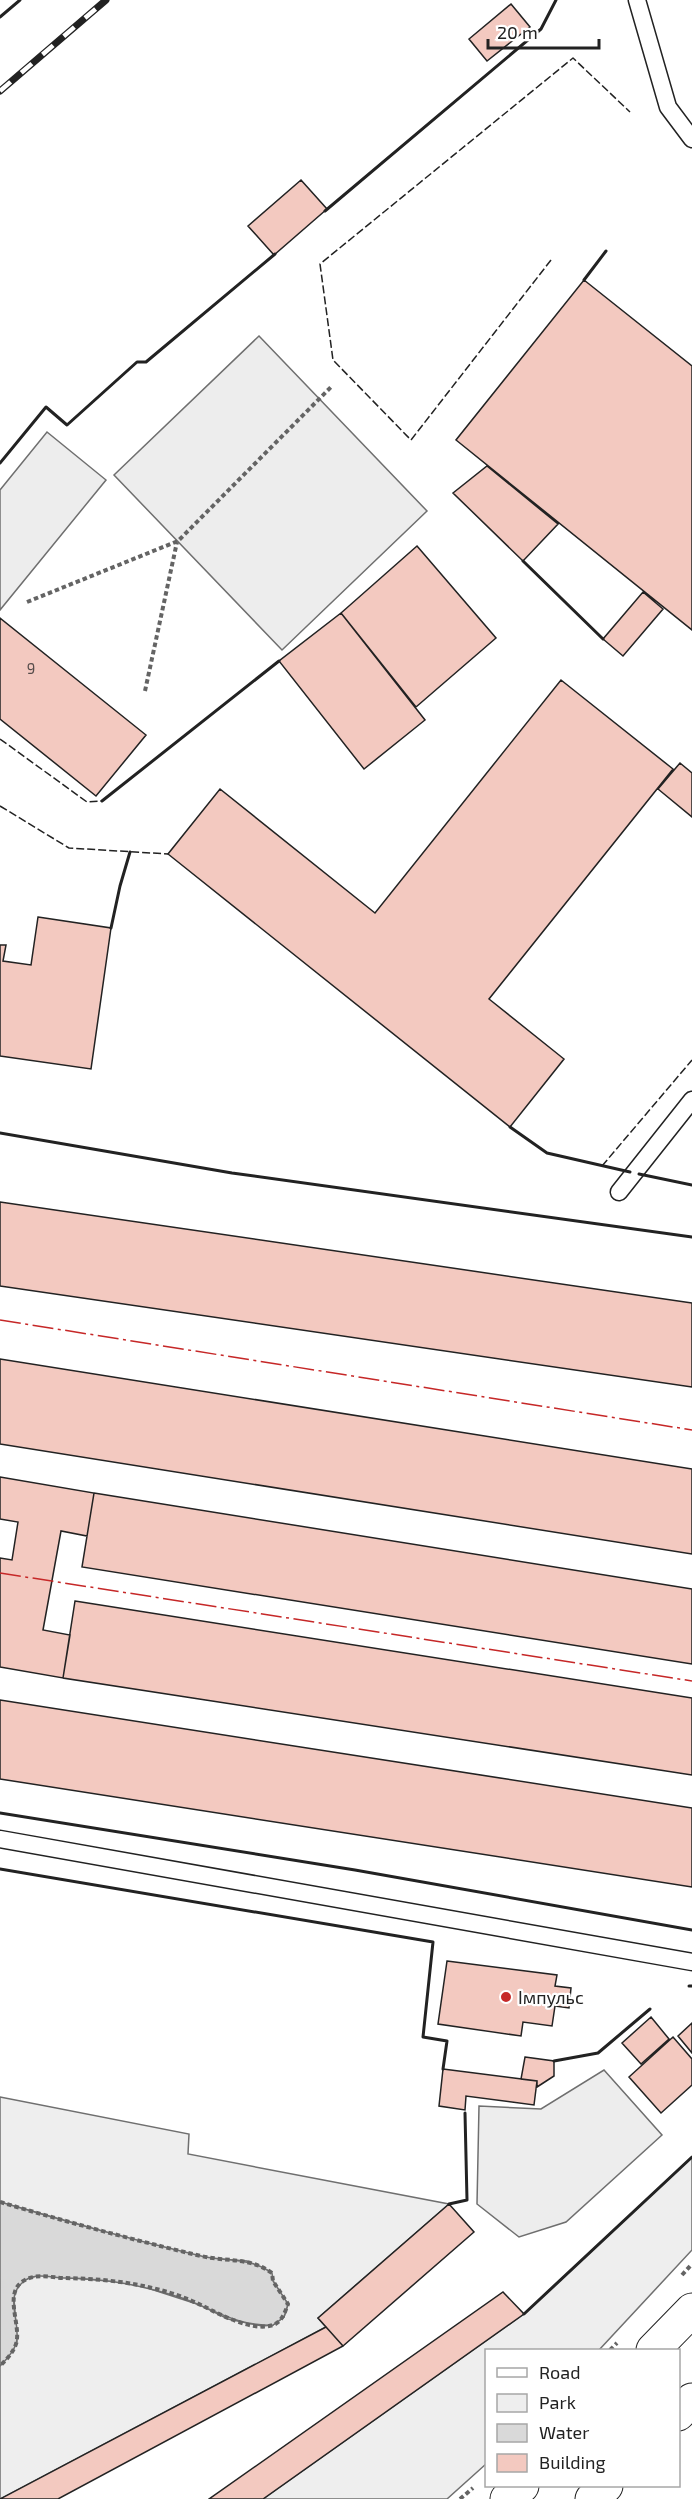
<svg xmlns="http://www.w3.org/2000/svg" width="692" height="2499" viewBox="0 0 692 2499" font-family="'Exo 2',sans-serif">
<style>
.green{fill:#eee;stroke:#6f6f6f;stroke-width:1.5}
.parking{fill:#ededed;stroke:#6f6f6f;stroke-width:1.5}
.water{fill:#d9d9d9;stroke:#6f6f6f;stroke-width:1.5}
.building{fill:#f3c9c0;stroke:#222;stroke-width:1.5}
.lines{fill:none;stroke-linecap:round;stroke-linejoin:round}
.service-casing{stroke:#222;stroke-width:19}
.secondary-casing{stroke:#222;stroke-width:35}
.path{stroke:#646464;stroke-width:4;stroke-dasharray:4.5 3;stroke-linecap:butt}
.service{stroke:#fff;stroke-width:16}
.secondary{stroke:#fff;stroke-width:33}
.rail-casing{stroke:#222;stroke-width:7}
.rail{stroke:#fff;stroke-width:4.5;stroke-dasharray:14;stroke-linecap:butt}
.fence{stroke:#222;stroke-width:1.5;stroke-dasharray:8 3;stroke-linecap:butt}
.wall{stroke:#222;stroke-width:3}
.power{stroke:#c62828;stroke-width:1.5;stroke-dasharray:21 4.5 3 4.5;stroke-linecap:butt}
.poi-dot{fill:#c62828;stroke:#fff;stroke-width:2}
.labels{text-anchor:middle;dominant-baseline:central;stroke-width:4.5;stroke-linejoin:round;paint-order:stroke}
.number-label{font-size:15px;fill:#564c4a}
.poi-label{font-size:18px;fill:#222;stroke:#fff;text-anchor:start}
</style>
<rect width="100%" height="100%" fill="#fff"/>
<!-- green -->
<path class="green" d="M0,2097L189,2134L188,2154L449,2204L318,2318L326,2327L0,2499V2366L17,2342L14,2298L16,2288L24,2280L39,2275L132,2283L200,2305L228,2319L262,2326L273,2325L284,2317L288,2304L273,2281L247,2261L207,2258L133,2240L0,2202Z
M692,2157V2250L599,2350H486V2464L447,2499H263L524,2314Z"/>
<!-- parking -->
<path class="parking" d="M259,336L427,511L282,650L114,475Z
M47,432L106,480L0,610V490Z
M604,2070L662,2135L566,2222L519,2237L477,2204L479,2106L541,2109Z"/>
<!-- water -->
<path class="water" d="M0,2202C67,2222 134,2240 201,2256C227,2262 250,2257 272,2273L273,2281L288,2304L284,2317L273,2325C239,2327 213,2309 182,2298C141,2285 109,2279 65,2278C51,2278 33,2271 22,2283C4,2299 22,2324 16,2344C13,2353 6,2360 0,2366Z"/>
<!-- building -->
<path class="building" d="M511,4L530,27L487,61L469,39Z
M301,180L327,209L274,255L248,226Z
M584,280L692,366V630L456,440Z
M487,466L558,524L523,561L453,493Z
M417,546L496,638L416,707L341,613Z
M643,592L663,609L623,656L603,639Z
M341,613L425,720L364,769L279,661Z
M0,618L146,735L96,796L0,719Z
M561,680L673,769L489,999L564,1059L510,1127L168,854L220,789L375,913Z
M680,763L692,773V817L658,789Z
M38,917L111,928L91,1069L0,1056V945H6L3,961L31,965Z
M0,1202L692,1303V1387L0,1286Z
M0,1359L692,1469V1554L0,1444Z
M0,1477L94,1493L87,1536L61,1531L43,1630L70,1635L63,1678L0,1667V1558L12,1560L18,1522L0,1519Z
M94,1493L692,1589V1664L82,1567Z
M75,1601L692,1698V1775L63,1678Z
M0,1700L692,1808V1887L0,1779Z
M447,1961L557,1975L555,1986L571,1988L569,2008L555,2006L552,2026L523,2022L521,2036L438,2024Z
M651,2017L669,2039L641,2064L622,2043Z
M692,2023V2053L678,2036Z
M673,2037L692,2059V2085L661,2113L629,2077Z
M525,2057L554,2061V2076L537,2087V2081L521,2079Z
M443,2069L537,2081L534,2105L466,2096L465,2110L439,2106Z
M449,2204L474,2232L343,2346L318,2318Z
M503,2292L524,2314L263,2499H209Z
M326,2327L343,2346L58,2499H0Z"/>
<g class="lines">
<defs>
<path id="service" d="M637,0L668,107L692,139
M619,1192L692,1100
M0,1839L692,1962"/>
<path id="secondary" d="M653,2350L692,2310
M678,2414L692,2400
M507,2499L522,2486
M592,2499L606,2486"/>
</defs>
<!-- service casing -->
<use href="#service" class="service-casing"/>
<!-- secondary casing -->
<use href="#secondary" class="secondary-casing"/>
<!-- path -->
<path class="path" d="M27,602L178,541L332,386
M145,691L177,542
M0,2202C67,2222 134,2240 201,2256C227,2262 250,2257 272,2273L273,2281L288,2304C285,2312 282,2322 273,2325C253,2332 221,2315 203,2306C161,2285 112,2279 65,2278C52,2278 38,2273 25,2280C2,2292 22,2325 16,2344C13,2353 6,2360 0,2366
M682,2275L692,2264
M610,2350L617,2343
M460,2499L473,2488"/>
<!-- service -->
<use href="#service" class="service"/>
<!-- secondary -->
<use href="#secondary" class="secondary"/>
<defs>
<path id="rail" d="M0,91L106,0"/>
</defs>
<!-- rail casing -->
<use href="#rail" class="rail-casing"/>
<!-- rail -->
<use href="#rail" class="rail"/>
<!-- fence -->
<path class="fence" d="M551,260L411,440L333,360L320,264L573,58L630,112
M0,739L87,802L102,801
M0,806L69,848L168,854
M602,1166L692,1060"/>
<!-- wall -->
<path class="wall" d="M0,17L20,0
M325,211L541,29L556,0
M584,280L606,251
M0,463L46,407L67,425L137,362H146L275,254
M523,561L603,639
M102,801L279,661
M111,928L120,886L130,852
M510,1127L547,1153L630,1172
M0,1133L232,1173L692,1237
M639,1174L692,1185
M0,1813L355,1870L692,1930
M0,1869L433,1942L423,2037L447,2041L443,2069
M689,1986H692
M554,2061L598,2053L650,2009
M449,2204L467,2200L465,2113
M524,2314L692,2157"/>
<!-- power -->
<path class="power" d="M0,1320L692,1430
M0,1573L692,1681"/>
</g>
<!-- markers -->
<circle class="poi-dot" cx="506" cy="1997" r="6"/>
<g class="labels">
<!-- number labels -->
<g class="number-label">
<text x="31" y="668">9</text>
</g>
<!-- poi labels -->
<g class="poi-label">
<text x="518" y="1997">Імпульс</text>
</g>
</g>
<!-- legend -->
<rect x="485" y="2349" width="195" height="138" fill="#ffffff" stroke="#a7a7a7" stroke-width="1.5"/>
<rect x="497" y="2368" width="30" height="9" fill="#ffffff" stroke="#a7a7a7" stroke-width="1.5"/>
<text x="539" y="2379" font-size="18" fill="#222222">Road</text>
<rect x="497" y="2394" width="30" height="18" fill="#eeeeee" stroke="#a7a7a7" stroke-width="1.5"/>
<text x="539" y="2409" font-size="18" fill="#222222">Park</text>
<rect x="497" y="2424" width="30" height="18" fill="#d9d9d9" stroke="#a7a7a7" stroke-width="1.5"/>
<text x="539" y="2439" font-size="18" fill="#222222">Water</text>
<rect x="497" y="2454" width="30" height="18" fill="#f3c9c0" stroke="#a7a7a7" stroke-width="1.5"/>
<text x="539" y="2469" font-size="18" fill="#222222">Building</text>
<!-- scale -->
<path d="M488 39v9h111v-9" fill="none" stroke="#222222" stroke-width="3"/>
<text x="497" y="39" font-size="18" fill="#222222" stroke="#ffffff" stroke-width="4.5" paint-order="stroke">20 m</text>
</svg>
